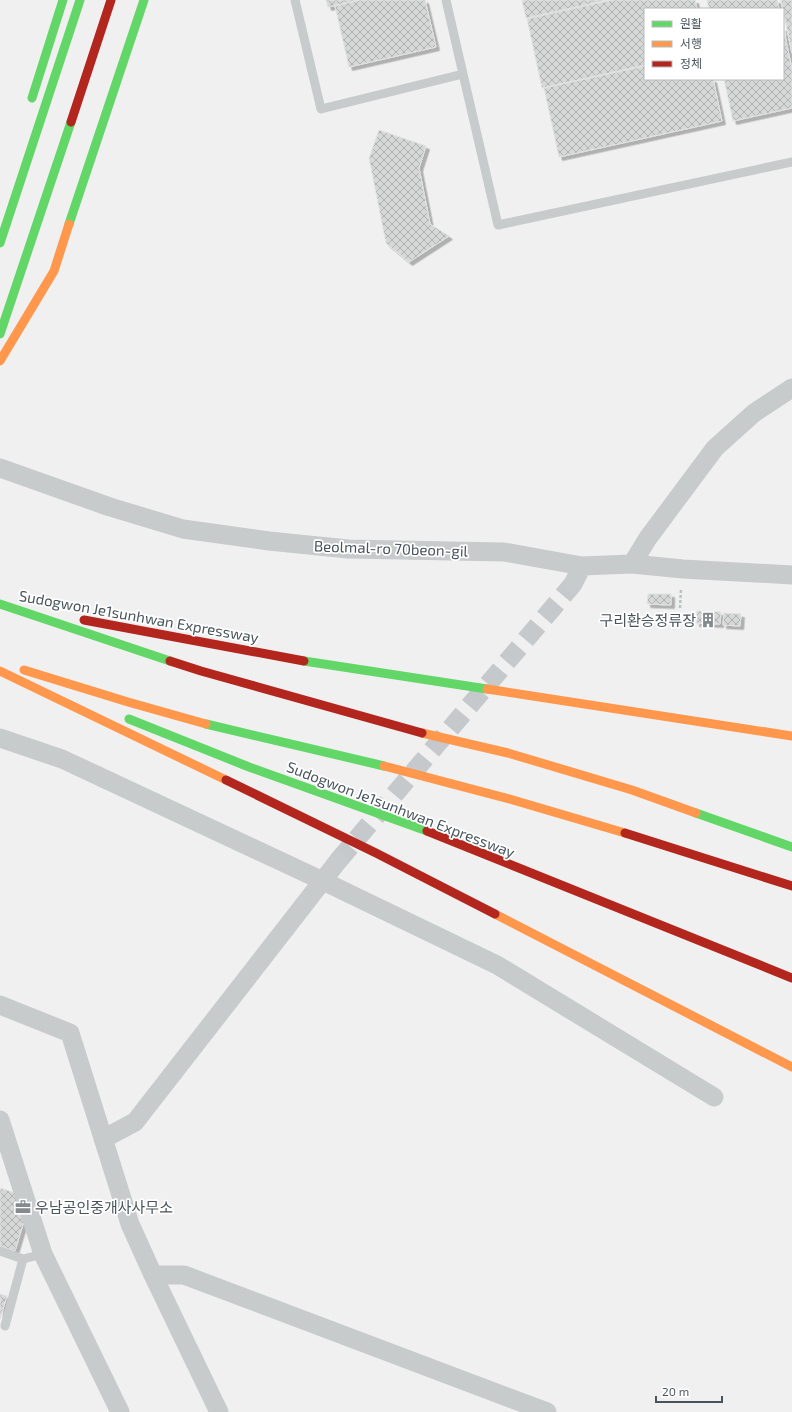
<svg xmlns="http://www.w3.org/2000/svg" width="792" height="1412" viewBox="0 0 792 1412" font-family="'Exo 2','Noto Sans KR',sans-serif">
<style>
.building{fill:url(#building-cross-hatch);stroke:#e1e2e3;filter:url(#shadow)}
.lines{fill:none;stroke-linecap:round;stroke-linejoin:round}
.street-tunnel{stroke:#c6c9cb;stroke-width:19;stroke-dasharray:19 10;stroke-linecap:butt}
.path{stroke:#b7c3be;stroke-width:2.5;stroke-dasharray:3 2;stroke-linecap:butt}
.lane{stroke:#c7cbcc;stroke-width:9}
.street{stroke:#c7cbcc;stroke-width:19}
.fast{stroke:#63d668;stroke-width:9}
.slow{stroke:#ff974d;stroke-width:9}
.jam{stroke:#b3261e;stroke-width:9}
.labels{text-anchor:middle;dominant-baseline:central;stroke-width:3.5;stroke-linejoin:round;paint-order:stroke}
.street-label{font-size:15px;fill:#48545b;stroke:#fff}
.poi-label{font-size:15px;fill:#48545b;stroke:#fff;text-anchor:end}
</style>
<defs>
<pattern id="building-cross-hatch" width="8" height="8" patternUnits="userSpaceOnUse"><rect width="8" height="8" fill="#d6d8d8"/><path d="M0 0l8 8M0 8l8-8" fill="none" stroke="#b0b2b2"/></pattern>
<filter id="shadow"><feDropShadow dx="3.5" dy="3.5" stdDeviation="0" flood-color="#0004"/></filter>
</defs>
<rect width="100%" height="100%" fill="#f0f0f0"/>
<!-- building -->
<path class="building" d="M326,0H359L328,7Z
M360,0H425L436,47L349,67L335,6Z
M522,0H607L526,18Z
M612,0H695L697,9H645V65L542,88L527,19Z
M707,0H777L779,9H709Z
M781,0H792V53L783,9Z
M783,27L792,69V108L733,121L724,79H783Z
M645,66V79H713L722,121L559,157L544,88Z
M379,130L426,146L419,168L430,224L449,236L409,262L386,243L369,158Z
M648,594H671V605L647,604Z
M697,611L721,612L720,624L696,623Z
M724,613L741,614L740,626L723,625Z
M0,1188L31,1198L15,1251L0,1246Z
M0,1294L7,1296L0,1319Z"/>
<g class="lines">
<!-- street-tunnel -->
<path class="street-tunnel" d="M338,861L573,584"/>
<!-- path -->
<path class="path" d="M680,608L681,589"/>
<!-- lane -->
<path class="lane" d="M295,0L321,109L463,74L446,0
M463,74L498,225L792,162
M0,1251L23,1259
M5,1326L23,1259L43,1254"/>
<!-- street -->
<path class="street" d="M0,468L110,507L183,529L269,541L348,549L504,552L582,566L632,564L683,569L792,575
M632,564L648,538L715,448L754,413L792,388
M573,584L582,566
M0,738L62,759L323,881L497,965L714,1097
M0,1005L70,1033L130,1224L153,1275
M0,1120L43,1254L120,1412
M103,1139L135,1122L338,861
M219,1412L153,1275H184L547,1412"/>
<!-- fast -->
<path class="fast" d="M32,98L63,0
M69,224L144,0
M0,243L80,0
M0,334L71,122
M0,604L170,661
M304,661L487,689
M129,719L249,767L427,831
M206,724L384,766
M696,813L792,847"/>
<!-- slow -->
<path class="slow" d="M0,361L54,271L69,224
M24,670L128,702L206,724
M0,671L226,780
M487,689L792,736
M422,733L508,753L632,790L696,813
M384,766L513,800L625,833
M495,914L792,1067"/>
<!-- jam -->
<path class="jam" d="M71,122L111,0
M84,620L304,661
M170,661L201,671L422,733
M226,780L376,853L495,914
M427,831L792,978
M625,833L792,886"/>
</g>
<!-- icons -->
<defs>
<symbol id="building-bare" viewBox="-9 -9 18 18"><path d="M-4-6H4V6H1V3H-1V6H-4ZM-2.5-4.3h1.7v1.8h-1.7ZM.8-4.3h1.7v1.8H.8ZM-2.5-1h1.7V.8h-1.7ZM.8-1h1.7V.8H.8Z" fill="#838b8f" stroke="#fff" stroke-width="2.5" paint-order="stroke"/></symbol>
<symbol id="office-bare" viewBox="-9 -9 18 18"><path d="M-6-3h4V-5.5h4V-3h4V5H-6ZM-1-4.5V-3h2v-1.5ZM-6 0V1H6V0Z" fill="#838b8f" stroke="#fff" stroke-width="2.5" paint-order="stroke"/></symbol>
</defs>
<g fill-rule="evenodd">
<use href="#building-bare" x="697" y="609" width="22" height="22"/>
<use href="#office-bare" x="12" y="1196" width="22" height="22"/>
</g>
<g class="labels">
<!-- street labels -->
<g class="street-label">
<text transform="translate(391 548) rotate(2)">Beolmal-ro 70beon-gil</text>
<text transform="translate(139 616) rotate(10)">Sudogwon Je1sunhwan Expressway</text>
<text transform="translate(401 809) rotate(21)">Sudogwon Je1sunhwan Expressway</text>
</g>
<!-- poi labels -->
<g class="poi-label">
<text x="696" y="620">구리환승정류장</text>
<text x="35" y="1207" text-anchor="start">우남공인중개사사무소</text>
</g>
</g>
<!-- legend -->
<rect x="644" y="8" width="140" height="72" fill="#ffffff" stroke="#b6bbbd"/>
<rect x="652" y="21" width="20" height="6" fill="#63d668" stroke="#b6bbbd"/>
<text x="680" y="28" font-size="12" fill="#48545b">원활</text>
<rect x="652" y="41" width="20" height="6" fill="#ff974d" stroke="#b6bbbd"/>
<text x="680" y="48" font-size="12" fill="#48545b">서행</text>
<rect x="652" y="61" width="20" height="6" fill="#b3261e" stroke="#b6bbbd"/>
<text x="680" y="68" font-size="12" fill="#48545b">정체</text>
<!-- scale -->
<path d="M656 1396v6h66v-6" fill="none" stroke="#48545b" stroke-width="2"/>
<text x="662" y="1396" font-size="12" fill="#48545b" stroke="#ffffff" stroke-width="3" paint-order="stroke">20 m</text>
</svg>
